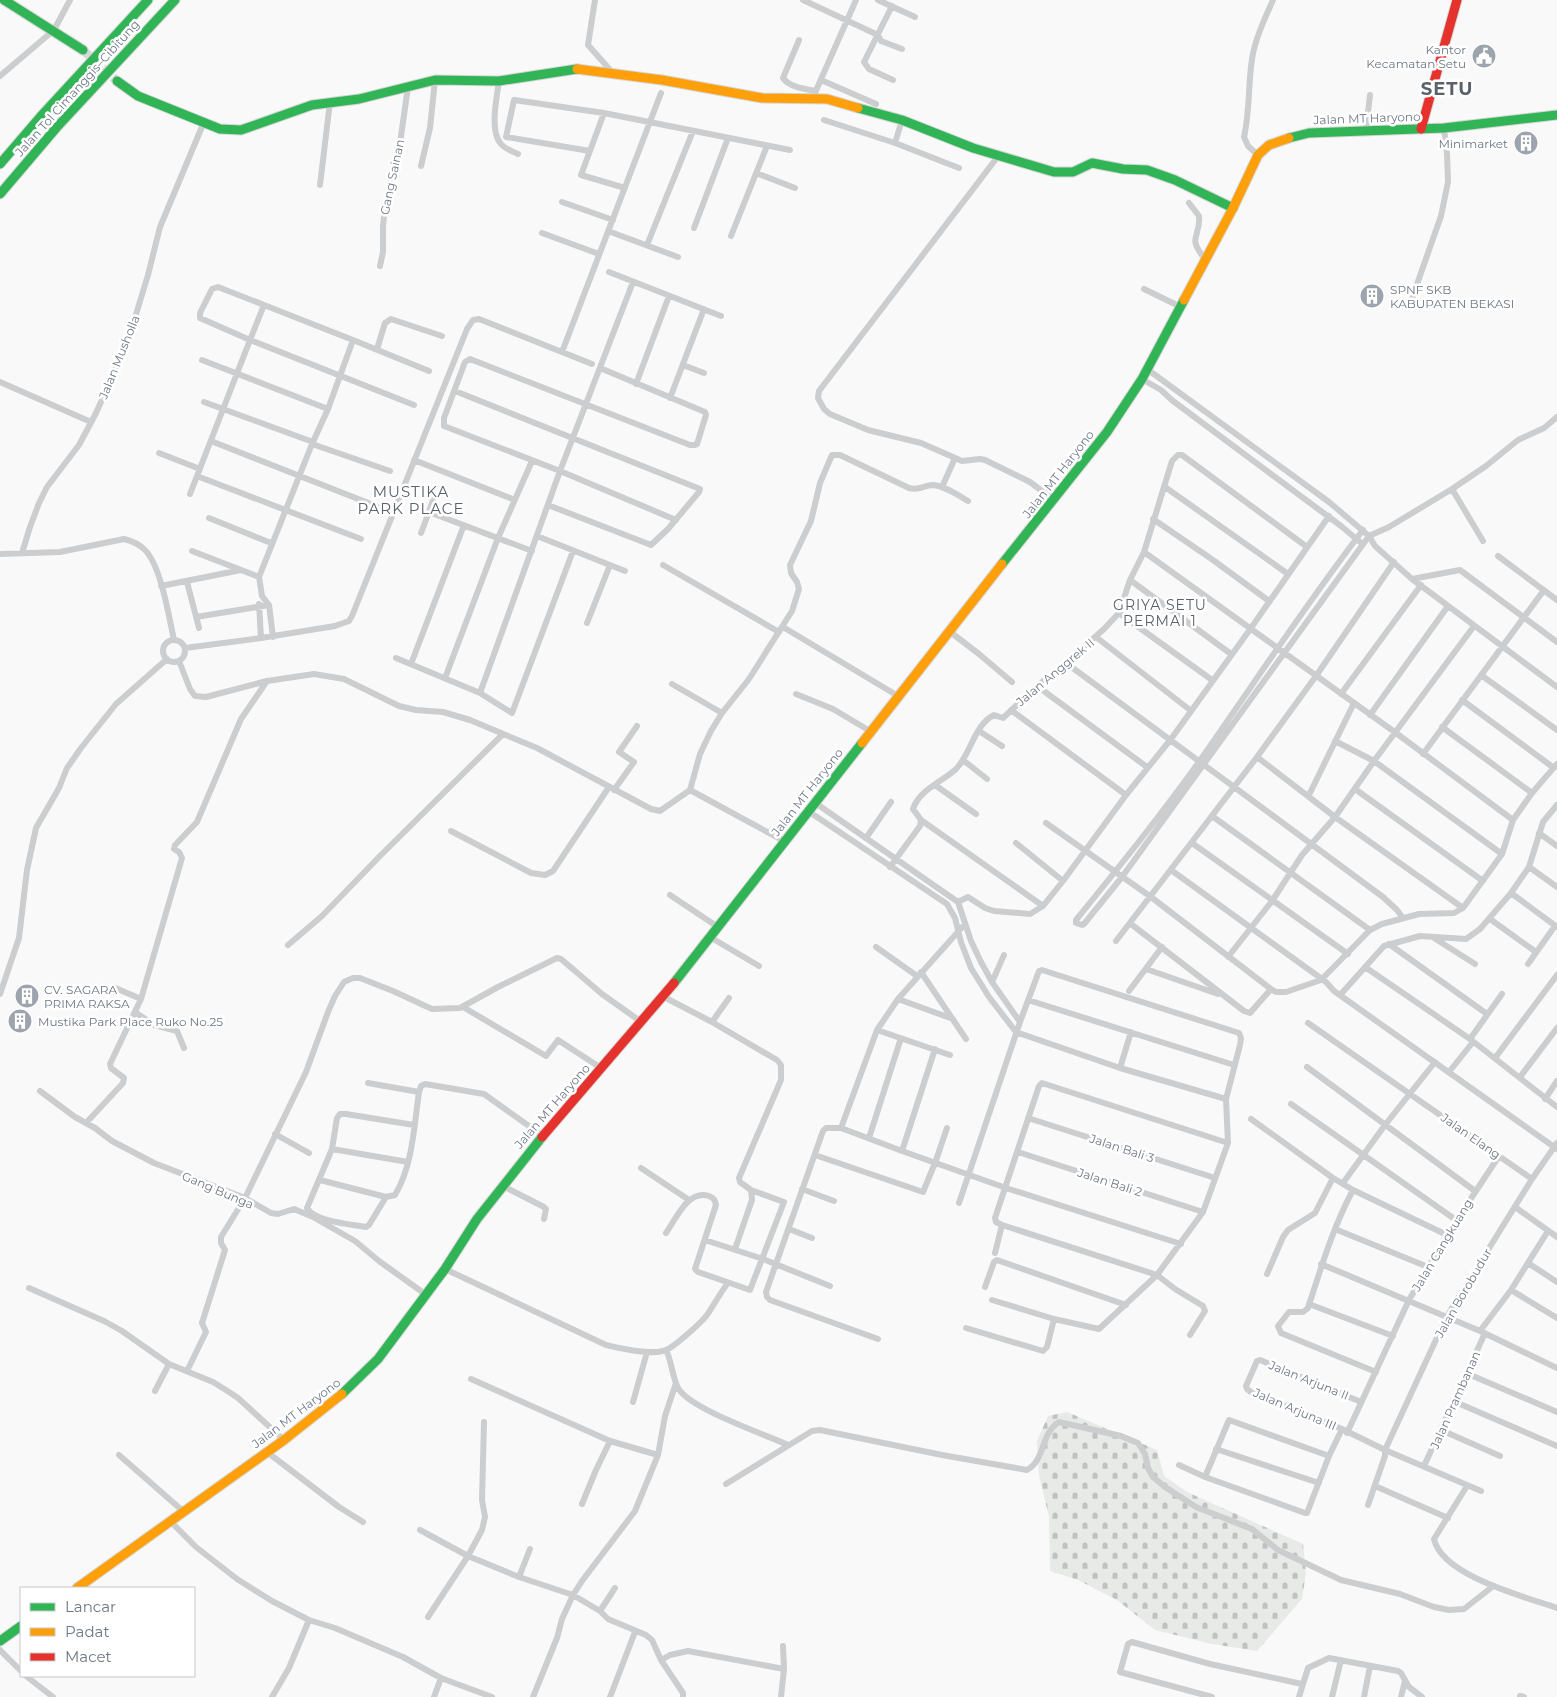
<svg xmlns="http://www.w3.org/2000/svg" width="1557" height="1697" viewBox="0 0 1557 1697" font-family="Montserrat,sans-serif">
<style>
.cemetery{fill:url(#cemetery-stones)}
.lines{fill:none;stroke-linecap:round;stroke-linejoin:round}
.secondary-tunnel{stroke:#d6d8dc;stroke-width:9;stroke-dasharray:9 4.5;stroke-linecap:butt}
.fast-casing{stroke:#d5d6d6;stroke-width:11}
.slow-casing{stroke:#d5d6d6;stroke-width:11}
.jam-casing{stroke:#d5d6d6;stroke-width:11}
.street{stroke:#cccdce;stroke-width:6}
.fast{stroke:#30b455;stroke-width:9}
.slow{stroke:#ff9f0a;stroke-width:9}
.jam{stroke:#e5322d;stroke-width:9}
.labels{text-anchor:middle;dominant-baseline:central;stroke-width:5;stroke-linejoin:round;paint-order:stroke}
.poi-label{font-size:12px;fill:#6d7785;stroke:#fff;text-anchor:start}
.street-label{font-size:12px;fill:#6d7785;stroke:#fff}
.neighbourhood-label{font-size:14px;letter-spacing:1px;fill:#59616b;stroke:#fff}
.quarter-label{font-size:15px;letter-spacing:1px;fill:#59616b;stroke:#fff}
.district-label{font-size:18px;font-weight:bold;letter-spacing:1px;fill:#59616b;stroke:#fff}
</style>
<defs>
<pattern id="cemetery-stones" width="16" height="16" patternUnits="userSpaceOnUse" patternTransform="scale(1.25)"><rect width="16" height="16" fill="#e7eae7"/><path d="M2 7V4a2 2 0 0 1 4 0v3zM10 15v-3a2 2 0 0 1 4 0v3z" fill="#bfc2c1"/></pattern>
</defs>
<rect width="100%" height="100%" fill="#f9f9f9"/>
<!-- cemetery -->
<path class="cemetery" d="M1067,1412L1157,1450L1164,1476L1187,1492L1303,1544L1306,1573L1302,1599L1257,1651L1212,1644L1155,1630L1117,1600L1078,1580L1050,1571L1049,1517L1039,1475L1037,1441L1048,1416Z"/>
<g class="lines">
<!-- secondary-tunnel -->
<path class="secondary-tunnel" d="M83,50L117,81"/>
<defs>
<path id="fast" d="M4,0L83,50
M117,81L138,96L220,129L241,130L312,105L359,99L435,80L499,81L577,69
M858,108L902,120L973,148L1054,172H1073L1092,163L1123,169L1147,170L1175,180L1233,208
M1289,138L1309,133L1444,128L1557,115
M0,164L42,115L148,0
M0,194L57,127L175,0
M1002,564L1107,432L1142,379L1184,300
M674,983L862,743
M342,1394L378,1359L445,1269L477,1219L542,1137
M0,1641L21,1626"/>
<path id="slow" d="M577,69L662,80L762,98L827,99L858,108
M1184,300L1233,208L1258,155L1269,145L1289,138
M862,743L1002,564
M77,1588L284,1440L342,1394"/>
<path id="jam" d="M1421,129L1457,0
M542,1137L674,983"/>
</defs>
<!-- fast casing -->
<use href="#fast" class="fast-casing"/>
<!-- slow casing -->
<use href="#slow" class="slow-casing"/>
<!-- jam casing -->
<use href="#jam" class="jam-casing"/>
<!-- street -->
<path class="street" d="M595,0L588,45L612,72
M803,0L878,35L881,41L902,49
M878,0L915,17
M892,6L864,62L869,69L893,80
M799,40L783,78C789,87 805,89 816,91
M0,76L54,30L70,0
M821,80L876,104
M499,81C497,97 489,131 501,144C505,149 512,151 518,154
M814,95L856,0
M604,113L790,150
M824,120L895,143L959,168
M1366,130L1370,95
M895,143L902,120
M590,151L506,137L514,100L604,113L581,175L625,188
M999,155L819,391L818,398L824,409L830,414L868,430L921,443L962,461L980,459L985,460L1030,482L1054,500
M1258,155L1248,146L1244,137C1250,111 1248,85 1252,59C1255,39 1265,18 1273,0
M421,166L430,128L435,80
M756,173L795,188
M320,185L330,102
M562,202L613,220
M1189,203L1199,216C1201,238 1186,236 1205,259
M694,228L728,138
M608,231L678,257
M542,233L599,254
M731,236L767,146
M647,245L693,131
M380,266L383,252V226L385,207L400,143L408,87
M609,272L721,316
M218,287L264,305L250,340L200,318V313L212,289Z
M1144,289L1181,307
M264,305L353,340
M1409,307L1441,216L1448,182L1447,153L1444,128
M377,349L385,323L391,319L442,336
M562,352L661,93
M202,360L328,409
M683,365L704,373
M600,368L705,412L706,415L697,444L695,445H690L470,359L465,362L444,418V426L560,471L676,520
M1147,369L1329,502L1369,536L1375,546L1412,579L1557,687
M1142,379L1161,390L1173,401L1341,526L1360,542
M0,382L91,422
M636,384L669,296
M455,391L700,489L699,492L668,529L651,545L548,505
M670,398L704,309
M204,402L313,442
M211,441L376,506
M312,444L328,409L353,340L429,371
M159,453L200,469
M414,460L515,500
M197,476L361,539
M942,487L955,458
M1165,487L1288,574
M1452,489L1483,541
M190,494L250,340L414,405
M434,497L429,512L532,551
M209,518L271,543
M1153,519L1213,560L1269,601
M1363,530C1306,604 1255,682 1201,759C1162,814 1119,867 1076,920V923L1082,925L1084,924L1122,877L1369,536L1389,527L1452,489L1486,466L1518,440L1544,428L1557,417
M421,533L429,512
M537,536L625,571
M192,551L259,577
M1144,552L1396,733L1513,820
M22,553L30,527L39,503L47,487L79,445L96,413L127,344L148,275L160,227L204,122
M0,554L60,552L124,539C132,541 139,544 145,550C161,566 169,617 174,640
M1498,556L1557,600
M663,565L779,632
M1412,579L1460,570L1557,642
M1130,580L1231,654
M187,582L199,628
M161,586L241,570
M259,604L261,638
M1119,613L1212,680
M196,617L269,605
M587,623L610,565
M783,627L898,696
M949,631L979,654L1012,682
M273,637L269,605L262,596L259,577L312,444L390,471
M1096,637L1190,710
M163 651a11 11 0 1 1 22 0a11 11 0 1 1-22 0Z
M185,648L261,638L335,626L349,621L352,616L467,329L473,320L479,319L592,364
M396,658L480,693L512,713L573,551
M179,661L190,689L195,696L206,697L267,681L314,674L344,679L399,706L416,710L443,712L470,720L537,748L651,809L660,811L690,790L700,754L711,731L722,713L749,679L792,611L799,589L797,582L791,573L790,565L811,521L820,483L832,455H840L909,488C920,491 924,485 933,485C945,486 958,495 968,501
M1066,663L1383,897L1397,910L1403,918
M411,664L464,525
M1481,675L1557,730
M445,678L498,538L532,461
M672,684L722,713
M1037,686L1147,767
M480,693L560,471L633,282
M796,694L833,709L870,731
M1341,694L1421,585
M1462,700L1554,768
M1011,710L1126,795
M1370,715L1448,606
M1442,727L1532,793
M979,731L1002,746
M1335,741L1374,761L1502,854
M1423,754L1544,590
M1257,757L1335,817L1463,908
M963,760L987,779
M935,785L976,814
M1355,789L1483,881
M614,790L634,762L619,752L637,726
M690,790L784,841
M1309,795L1354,703
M814,802L958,902L971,941L981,962L992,982L1020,1022
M808,811L947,904L955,918L961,942L971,968L989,997L1016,1032L1120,1068L1226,1099
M1212,816L1370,930
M921,820L1043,906
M1046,823L1151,897L1271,989L1276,992H1286L1321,980L1370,930L1382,924L1419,914L1454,913L1463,908L1502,854L1513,820L1532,793L1557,764
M451,831L531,873L545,875L553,871L609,787
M1539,833L1557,846
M866,838L891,802
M1016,843L1063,881
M1192,843L1348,954
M890,867L920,826L921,820L913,809C919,790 942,782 956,769C971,754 974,725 994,715L1003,718L1037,686L1066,663L1104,629L1119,613L1130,580L1144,552L1172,461L1178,455H1182L1307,547
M1529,867L1557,887
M1171,870L1326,982L1334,991L1557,1149
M1511,893L1529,867L1543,822L1557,805
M670,895L718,927
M958,902L968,897L985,908L994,911L1030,914L1043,906L1063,881L1126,795L1171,739L1251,628L1329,516
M1490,919L1536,952
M1131,924L1244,1011L1250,1013L1271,989
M710,937L759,966
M1434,938L1475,964
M1116,941L1257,757L1316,676L1394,562
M1389,944L1487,1014
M288,945L322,916L379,857L503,734
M876,947L917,976
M1228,957L1272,901L1302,855L1335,817L1374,761L1474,626
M1528,964L1555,926
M1365,967L1470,1039L1557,1107
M1146,969L1218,994
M921,972L966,1039
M992,982L1004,955
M113,987L141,999
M1129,991L1162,947
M0,994L19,938L27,870L36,828L59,788L67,768L81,748L116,704L167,659
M1341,994L1384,946L1420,936L1466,939L1480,929L1511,893L1557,927
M662,996L712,1022L777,1060L781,1065V1080L739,1178L740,1182L751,1190L752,1200L735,1249
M898,999L953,1019
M1028,1000L1234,1065
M463,1007L546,1056L558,1040L601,1068
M135,1012L154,1025L177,1031L184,1048
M712,1022L729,998
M1308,1023L1532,1179
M877,1030L950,1055
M1470,1039L1502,994
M1495,1058L1557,975
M1307,1067L1475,1191
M1120,1068L1131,1032
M1449,1072L1473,1042
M1520,1077L1557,1028
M368,1083L419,1092
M40,1091L75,1117L95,1128L112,1141L154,1163L245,1198L271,1213L278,1214L294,1209L313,1217L355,1241L379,1261L425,1294
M1545,1099L1557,1081
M1291,1104L1456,1220
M1028,1118L1215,1178
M1251,1119L1333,1178L1353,1190L1447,1235
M86,1123L123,1083L124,1078L111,1068L110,1064L141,999L182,858L179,852L174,849L175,845L197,822L241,719L267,681
M841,1128L877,1030L898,999L965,924
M275,1134L309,1153
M869,1138L901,1038
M332,1149L408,1162
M902,1151L935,1049
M1018,1152L1203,1212
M815,1155L923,1192L935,1163L947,1128
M641,1168L689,1200
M320,1180L386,1197L395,1195C413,1165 414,1126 419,1092L421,1086L425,1084L484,1094L543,1136
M1343,1183L1385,1125L1435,1062
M503,1186L544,1207L546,1209L544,1219
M802,1189L834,1201
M1353,1190C1333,1227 1321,1268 1308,1308L1303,1312H1289L1278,1326L1281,1333L1376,1372
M386,1197L369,1225L366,1227C351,1224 315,1222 307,1208L332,1149L337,1118L340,1114H346L414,1125
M959,1203L1020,1022L1039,971L1042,970L1239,1033L1241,1038L1240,1045L1226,1099L1228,1143L1203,1212L1157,1275L1099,1329L1054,1319L992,1300
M1515,1207L1557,1237
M789,1229L812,1238
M1335,1229L1428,1267
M666,1233C676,1219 688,1189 709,1196C714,1198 715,1200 716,1205L695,1269L698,1272L750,1290L784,1202L751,1190
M705,1240L763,1259L830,1286
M995,1253L1002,1225
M1528,1263L1557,1282
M1321,1264L1480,1331L1557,1368
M445,1269L606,1345C620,1348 653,1356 666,1350C674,1347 702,1322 707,1315C714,1305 720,1293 728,1283
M1267,1274L1283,1237L1288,1230L1315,1213L1333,1178
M985,1287L994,1262L997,1260L1126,1305
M29,1288L104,1321L122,1331L169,1364L213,1382L226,1390L238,1398L284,1440
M1511,1290L1557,1318
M1309,1304L1393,1336
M966,1328L1043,1351L1047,1347L1054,1319
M1480,1331L1511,1290L1548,1231
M1190,1335L1205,1311L1203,1306L1175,1289L1157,1275L1002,1225L996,1222L995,1218L1039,1086L1042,1083L1228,1143
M878,1339L770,1300L767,1297L766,1292L823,1131L826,1128H841L902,1151L1006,1188L1181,1244
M666,1350C672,1362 672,1376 678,1388C690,1409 764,1434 788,1445
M187,1371L206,1332L202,1323L225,1250L221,1243V1237L245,1198L306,1072L328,1012L335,996L344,982L353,978H360L393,991L432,1009L460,1008L498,987L557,958L561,959L602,994L640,1021
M1466,1373L1557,1412
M471,1379L610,1441L658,1455
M155,1391L169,1364
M1453,1401L1557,1446
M633,1402L647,1352
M1361,1402L1260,1360L1257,1361L1246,1386L1247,1389L1251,1392L1342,1429L1385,1450L1481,1491
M1441,1430L1500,1456
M1347,1433L1409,1300L1447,1235L1499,1156
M1216,1449L1319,1483
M267,1452L339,1507L363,1522
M119,1455L184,1512
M1179,1465L1205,1477L1305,1513H1307L1329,1456L1342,1429
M1424,1466L1485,1333
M1205,1477L1229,1420L1329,1456
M726,1484L812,1431L820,1430L942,1455L1027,1470C1046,1459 1040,1434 1059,1422L1121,1436L1138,1443L1145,1454L1148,1468L1153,1477L1165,1487L1196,1507L1252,1529L1278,1550L1341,1580L1400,1594L1434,1607L1449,1610L1464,1609L1492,1587
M1375,1486L1448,1518
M1467,1486L1434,1539C1442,1576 1526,1597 1557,1608
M582,1504L596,1470L610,1441
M1368,1505L1385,1456V1450L1447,1316L1532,1179L1557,1143
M171,1522L196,1547L237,1579L272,1601L309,1620L335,1628L403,1657L441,1678L492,1697
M420,1530L468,1556L519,1577L573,1595L600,1611L608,1619L646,1635L652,1640L661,1660L683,1693V1697
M519,1577L530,1549
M600,1611L615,1588
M428,1617L468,1556L482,1530L485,1517L482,1500L484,1422
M0,1650L21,1671
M661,1660L670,1655L688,1651L784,1669
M26,1676L53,1697
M1520,1696L1524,1697
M272,1697L289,1668L309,1620
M434,1697L441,1678
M533,1697L557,1638L562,1619L573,1595L582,1581L635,1511L658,1455L665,1416L676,1383
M610,1697L635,1632
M781,1697L784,1669L783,1646
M1212,1697L1120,1672L1128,1644L1132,1642L1210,1664L1302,1684
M1299,1697L1308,1668L1329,1658L1398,1671L1401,1673L1409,1687L1422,1697
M1332,1697L1341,1660
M1364,1697L1370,1666
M1401,1697L1405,1681"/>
<!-- fast -->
<use href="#fast" class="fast"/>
<!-- slow -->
<use href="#slow" class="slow"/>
<!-- jam -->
<use href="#jam" class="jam"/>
</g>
<!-- icons -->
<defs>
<symbol id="civic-disc" viewBox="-11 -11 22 22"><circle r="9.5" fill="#9ea4ae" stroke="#fff"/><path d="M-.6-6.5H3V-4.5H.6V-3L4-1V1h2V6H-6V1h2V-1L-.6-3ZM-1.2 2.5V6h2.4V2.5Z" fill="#fff"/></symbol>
<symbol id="building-disc" viewBox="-11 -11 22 22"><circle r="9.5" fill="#9ea4ae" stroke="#fff"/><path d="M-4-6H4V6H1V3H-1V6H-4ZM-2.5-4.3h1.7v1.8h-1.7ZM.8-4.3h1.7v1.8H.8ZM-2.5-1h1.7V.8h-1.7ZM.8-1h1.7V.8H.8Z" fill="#fff"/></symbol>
</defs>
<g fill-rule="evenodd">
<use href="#civic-disc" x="1470" y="42" width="28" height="28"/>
<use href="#building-disc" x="1512" y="129" width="28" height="28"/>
<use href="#building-disc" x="1358" y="282" width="28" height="28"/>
<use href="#building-disc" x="13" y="982" width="28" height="28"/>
<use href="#building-disc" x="6" y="1007" width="28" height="28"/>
</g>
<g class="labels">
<!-- poi labels -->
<g class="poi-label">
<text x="1466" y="49" text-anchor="end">Kantor<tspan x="1466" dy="14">Kecamatan Setu</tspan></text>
<text x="1508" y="143" text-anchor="end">Minimarket</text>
<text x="1390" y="289">SPNF SKB<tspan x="1390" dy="14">KABUPATEN BEKASI</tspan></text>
<text x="44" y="989">CV. SAGARA<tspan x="44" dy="14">PRIMA RAKSA</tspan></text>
<text x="38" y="1021">Mustika Park Place Ruko No.25</text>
</g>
<!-- street labels -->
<g class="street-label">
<text transform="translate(77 88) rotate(-48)">Jalan Tol Cimanggis–Cibitung</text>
<text transform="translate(1367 118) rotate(-2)">Jalan MT Haryono</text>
<text transform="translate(392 177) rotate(-78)">Gang Sainan</text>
<text transform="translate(119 357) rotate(-68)">Jalan Musholla</text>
<text transform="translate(1058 474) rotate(-52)">Jalan MT Haryono</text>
<text transform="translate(1055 672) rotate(-40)">Jalan Anggrek II</text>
<text transform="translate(807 792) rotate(-52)">Jalan MT Haryono</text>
<text transform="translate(552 1106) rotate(-49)">Jalan MT Haryono</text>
<text transform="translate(1471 1136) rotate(35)">Jalan Elang</text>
<text transform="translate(1122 1148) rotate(18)">Jalan Bali 3</text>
<text transform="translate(1110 1182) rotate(18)">Jalan Bali 2</text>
<text transform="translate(218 1190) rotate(23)">Gang Bunga</text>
<text transform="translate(1442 1245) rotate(-59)">Jalan Cangkuang</text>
<text transform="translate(1463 1293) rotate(-60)">Jalan Borobudur</text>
<text transform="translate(1309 1380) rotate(22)">Jalan Arjuna II</text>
<text transform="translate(1455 1400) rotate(-66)">Jalan Prambanan</text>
<text transform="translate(1295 1409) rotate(23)">Jalan Arjuna III</text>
<text transform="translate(296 1413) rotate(-37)">Jalan MT Haryono</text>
</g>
<!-- neighbourhood labels -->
<g class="neighbourhood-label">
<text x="1160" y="605">GRIYA SETU<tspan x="1160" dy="16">PERMAI 1</tspan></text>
</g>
<!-- quarter labels -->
<g class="quarter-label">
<text x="411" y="491">MUSTIKA<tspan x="411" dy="17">PARK PLACE</tspan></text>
</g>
<!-- district labels -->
<g class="district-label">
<text x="1447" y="89">SETU</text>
</g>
</g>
<!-- legend -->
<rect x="20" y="1587" width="175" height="90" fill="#ffffff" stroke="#c5c9ce"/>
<rect x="30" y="1603" width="25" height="8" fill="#30b455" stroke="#c5c9ce"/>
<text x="65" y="1612" font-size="15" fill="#6d7785">Lancar</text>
<rect x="30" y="1628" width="25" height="8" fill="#ff9f0a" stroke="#c5c9ce"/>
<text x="65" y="1637" font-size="15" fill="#6d7785">Padat</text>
<rect x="30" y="1653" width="25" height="8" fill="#e5322d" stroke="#c5c9ce"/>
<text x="65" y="1662" font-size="15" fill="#6d7785">Macet</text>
</svg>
